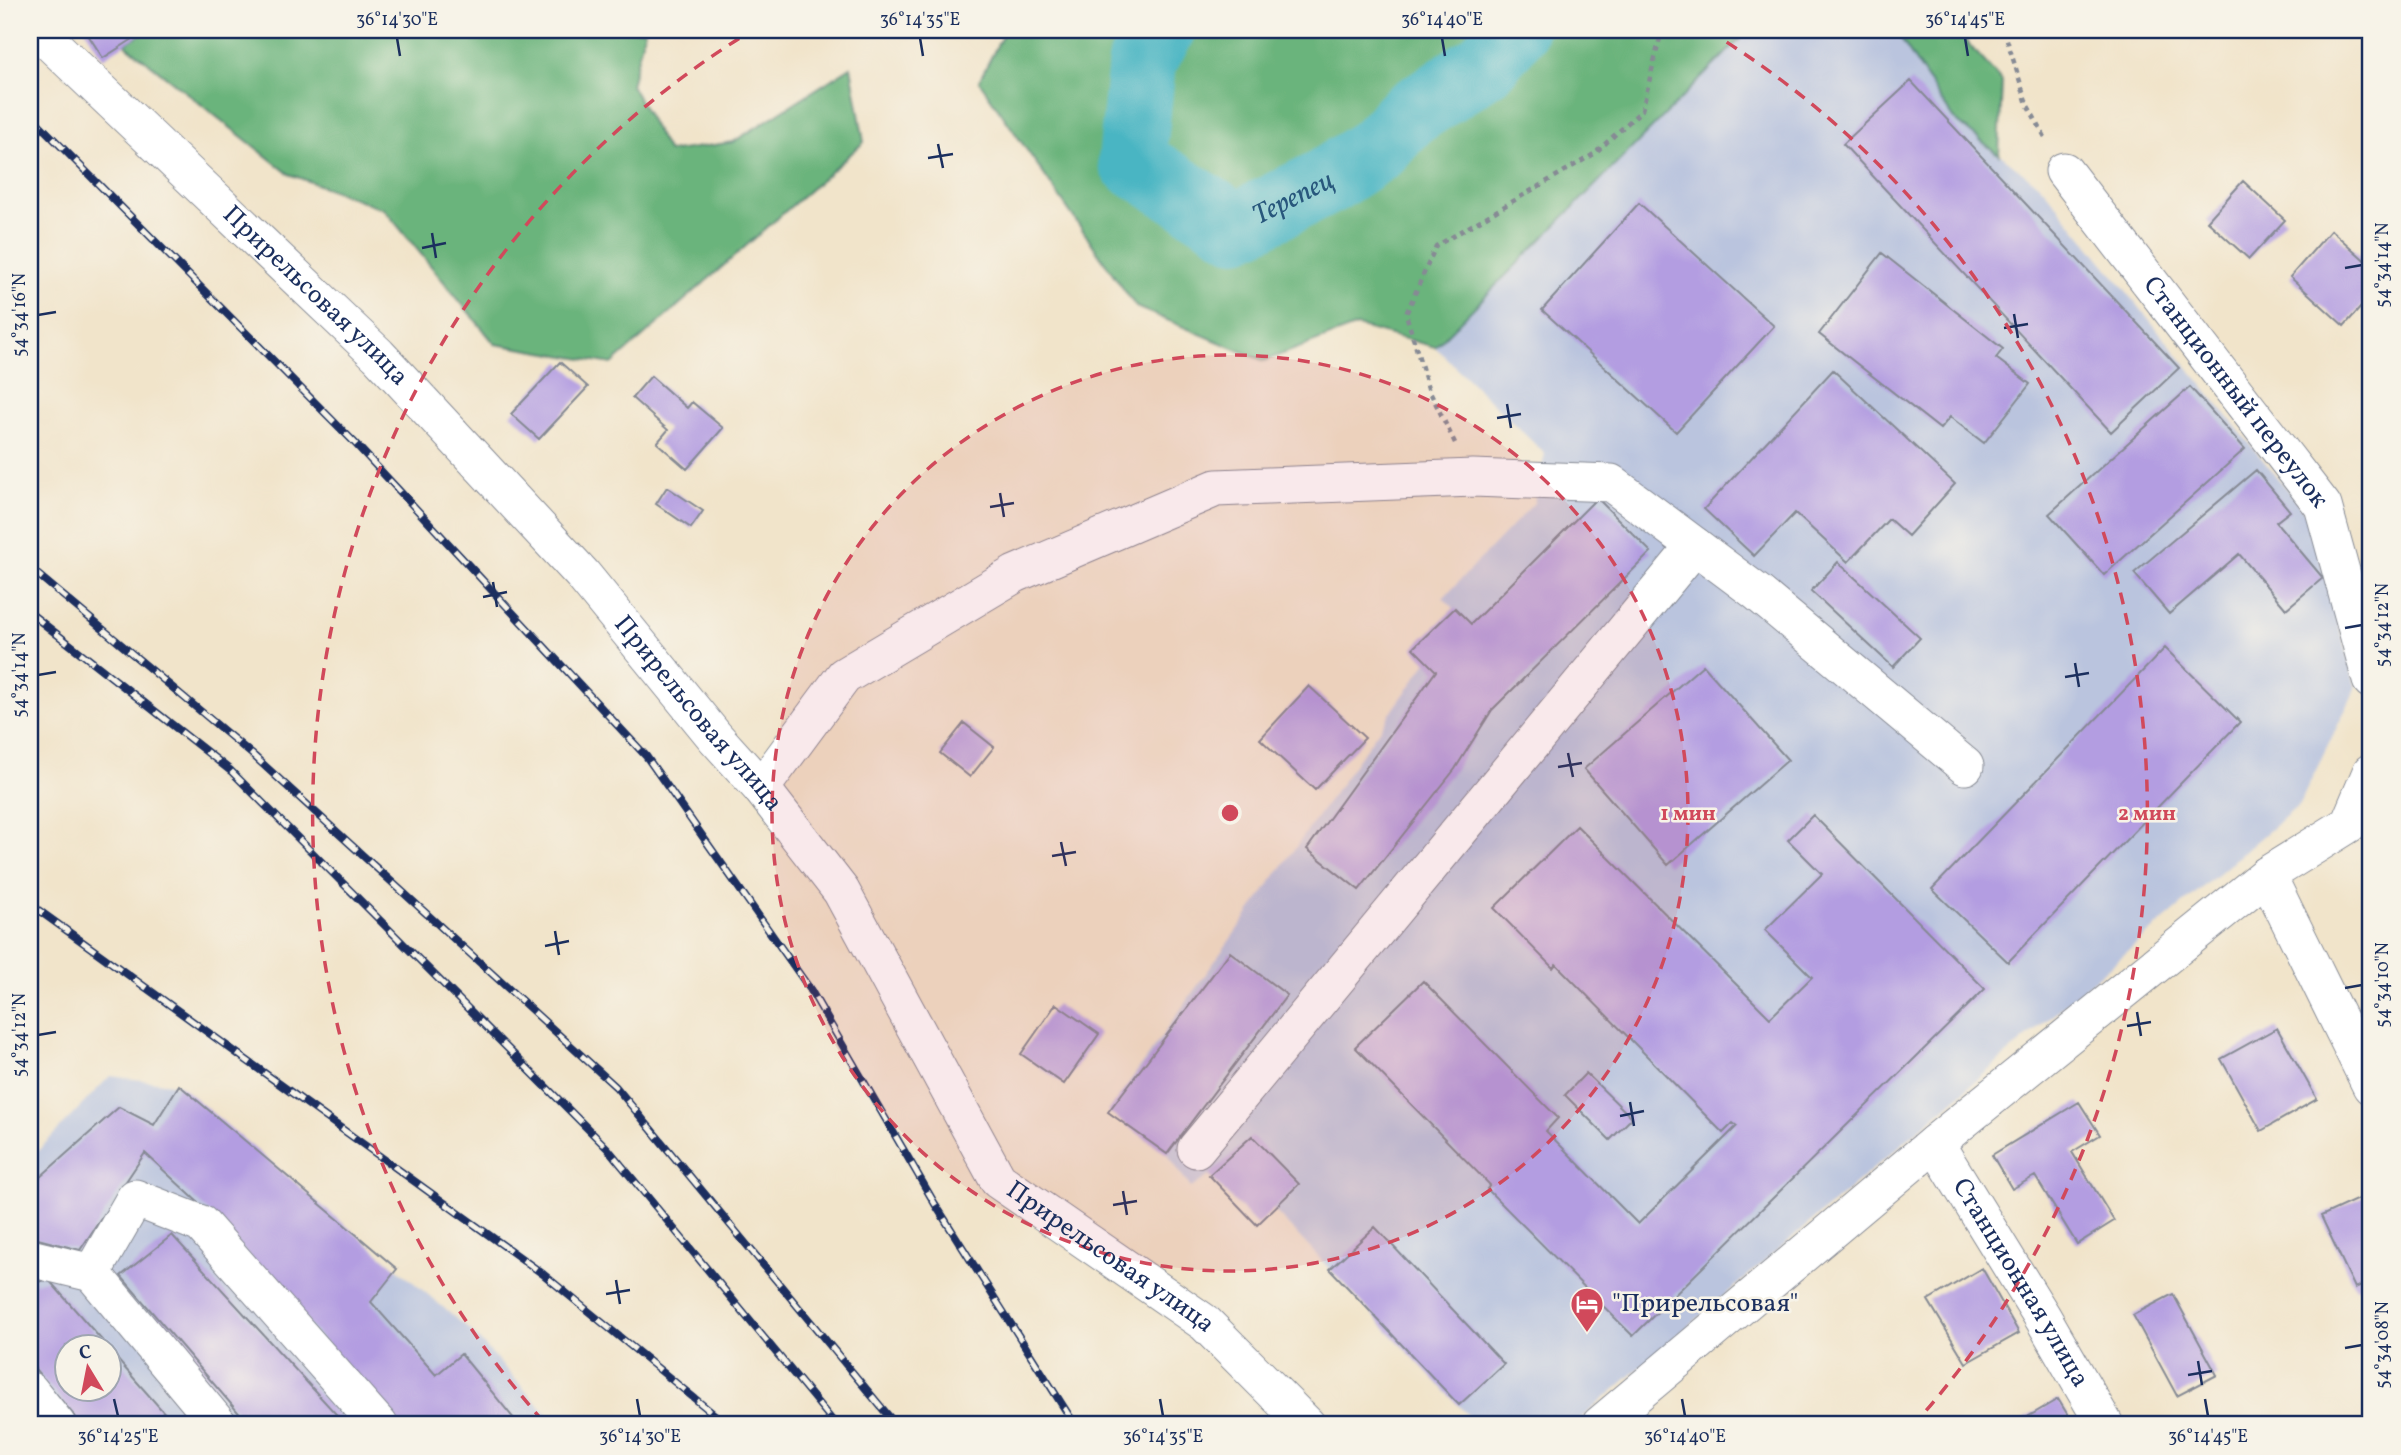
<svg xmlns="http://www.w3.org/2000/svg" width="2401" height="1455" viewBox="0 0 2401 1455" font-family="Vollkorn,serif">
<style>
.industrial{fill:#bac4de;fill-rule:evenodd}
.forest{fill:#6ab47c;stroke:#42726d;stroke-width:2}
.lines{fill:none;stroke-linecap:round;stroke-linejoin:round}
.river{stroke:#48b5c3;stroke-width:68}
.building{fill:#b39de1}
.minor-casing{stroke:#868a94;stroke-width:39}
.path{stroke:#868a94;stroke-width:4.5;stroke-dasharray:5 5;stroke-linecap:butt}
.minor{stroke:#fff;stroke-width:37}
.rail-casing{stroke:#1b2f5e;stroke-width:8}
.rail{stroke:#f7f3e8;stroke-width:5;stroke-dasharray:16;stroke-linecap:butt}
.ticks{fill:none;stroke:#1b2f5e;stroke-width:2.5}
.ring{fill:none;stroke:#d1495b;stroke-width:3.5;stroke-dasharray:12 9}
.labels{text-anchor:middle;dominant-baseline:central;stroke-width:5;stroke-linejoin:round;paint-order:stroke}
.street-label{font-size:26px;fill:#1b2f5e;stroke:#f7f3e8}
.poi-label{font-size:26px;fill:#1b2f5e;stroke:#f7f3e8;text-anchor:start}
.water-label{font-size:28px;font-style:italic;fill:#28577c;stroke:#f7f3e8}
.centre{fill:#d1495b;stroke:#f7f3e8;stroke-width:3.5}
.ring-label{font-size:21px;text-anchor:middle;font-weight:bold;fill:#d1495b;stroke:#f7f3e8;stroke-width:5;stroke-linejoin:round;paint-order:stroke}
.neatline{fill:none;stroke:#1b2f5e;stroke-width:2.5}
.ticks-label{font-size:18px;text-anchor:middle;fill:#1b2f5e}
</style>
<rect width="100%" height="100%" fill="#f7f3e8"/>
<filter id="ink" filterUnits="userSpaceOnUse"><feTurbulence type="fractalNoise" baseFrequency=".0143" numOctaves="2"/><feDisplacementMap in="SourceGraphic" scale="14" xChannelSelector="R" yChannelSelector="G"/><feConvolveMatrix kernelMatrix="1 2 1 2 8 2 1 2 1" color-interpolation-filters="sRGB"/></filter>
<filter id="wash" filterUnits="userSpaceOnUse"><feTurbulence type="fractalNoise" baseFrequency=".00686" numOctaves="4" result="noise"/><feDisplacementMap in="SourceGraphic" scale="28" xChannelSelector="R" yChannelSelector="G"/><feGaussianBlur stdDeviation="1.57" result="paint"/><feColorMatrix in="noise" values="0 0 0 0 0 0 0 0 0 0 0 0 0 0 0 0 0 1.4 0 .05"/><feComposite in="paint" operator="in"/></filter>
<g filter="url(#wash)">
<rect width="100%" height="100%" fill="#f1e4ca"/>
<!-- industrial -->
<path class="industrial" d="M1749,30H1895L1953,118L2043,188L2309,517L2356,688L2299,805L1573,1425H1477L1273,1209L1257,1225L1209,1176L1191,1188L1167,1154L1108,1112L1427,662L1413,648L1454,608L1443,598L1534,503L1545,454L1435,347Z
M110,1076L179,1085L470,1330L557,1425H30V1153L35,1154ZM66,1346H108V1388H66Z"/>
<!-- forest -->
<path class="forest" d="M147,30H645L631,85L668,152L733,142L851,67L864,142L612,364L495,344L384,209L289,174L125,44Z
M1005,30H1749L1435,347L1357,326L1264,361L1136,307L979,81Z
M1895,30H1956L2002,81L1999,155L1953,118Z"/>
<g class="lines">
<!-- river -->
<path class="river" id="s1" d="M1161,30L1142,62L1132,161L1236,227L1327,181L1376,149L1408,115L1485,64L1514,30"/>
</g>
<g id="blocks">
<!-- building -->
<path class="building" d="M85,30H147L103,58Z
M1911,81L2179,368L2111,432L1843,144Z
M2243,181L2285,220L2249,259L2207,221Z
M1639,203L1774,326L1676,432L1542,310Z
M2331,230L2371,266V296L2344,326L2290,277Z
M1882,253L2003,349L1996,358L2030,384L1984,443L1950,417L1940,429L1819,334Z
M560,362L588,387L539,439L511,414Z
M1833,370L1955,484L1908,536L1889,519L1848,562L1795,513L1754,556L1704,509Z
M651,376L687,408L692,402L723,428L687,469L657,443L668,430L632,398Z
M2190,387L2245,449L2104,575L2049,514Z
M2256,470L2290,511L2276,522L2323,578L2286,609L2239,554L2169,614L2134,573Z
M667,487L703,511L691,528L656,504Z
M1597,498L1651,552L1492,710L1455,769L1359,890L1307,849L1436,671L1413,648L1455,608L1471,624Z
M1838,562L1920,638L1893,667L1811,591Z
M2165,648L2240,722L2008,962L1932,889Z
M1703,665L1788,760L1668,865L1584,769Z
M1309,686L1365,738L1315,790L1260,739Z
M964,723L994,747L970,777L940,753Z
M1813,815L1985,989L1633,1336L1487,1189L1490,1185L1355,1047L1423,981L1558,1118L1546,1131L1638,1224L1737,1126L1733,1123L1723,1133L1556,964L1553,968L1494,908L1577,826L1770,1018L1812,977L1765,930L1822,874L1788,840Z
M1230,952L1287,995L1167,1154L1108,1112Z
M1056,1004L1099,1034L1064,1084L1021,1054Z
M2277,1028L2317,1099L2261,1131L2221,1059Z
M1586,1073L1632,1118L1610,1140L1565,1095Z
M179,1085L397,1269L371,1302L436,1375L461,1354L519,1425H398L215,1218L145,1153L80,1250L30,1237V1178L38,1179L119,1107L154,1125Z
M2079,1102L2100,1135L2072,1152L2114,1221L2077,1244L2035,1176L2012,1189L1992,1155Z
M1252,1136L1299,1184L1257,1225L1209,1175Z
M2371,1193V1281L2355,1288L2321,1216Z
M1375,1227L1504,1364L1459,1405L1330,1269Z
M172,1235L346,1425H249L121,1276Z
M1982,1268L2019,1333L1966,1363L1928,1300Z
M30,1276L35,1283L48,1279L107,1346H66V1388H108V1349L175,1425H82L30,1363Z
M2173,1294L2217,1375L2177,1396L2133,1315Z
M2058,1399L2074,1425H2014Z"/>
</g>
</g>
<g filter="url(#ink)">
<use href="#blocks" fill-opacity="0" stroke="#868a94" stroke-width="2"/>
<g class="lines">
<defs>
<g id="minor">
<path id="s2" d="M37,30L378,355L582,574L715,737L761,788L841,891L998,1180L1205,1323L1307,1425"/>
<path id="s3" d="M2064,171L2323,506L2371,680"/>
<path d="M761,788L844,676L1015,574L1216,488L1473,478L1611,483L1758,593L1965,766"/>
<path d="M2267,875L2371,1086"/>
<path id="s4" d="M1935,1143L2043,1318L2105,1425"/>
<path d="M1196,1149L1695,546"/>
<path d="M30,1258L92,1273L219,1425"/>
<path d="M92,1273L135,1198L201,1224L379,1425"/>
<path d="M30,1391L57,1425"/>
<path d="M1600,1425L1935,1143L2267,875L2349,824L2371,772"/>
</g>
</defs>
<!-- minor casing -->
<use href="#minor" class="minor-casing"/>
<!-- path -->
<path class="path" d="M2004,30L2027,104L2046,139
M1455,443L1428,388L1406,314L1436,246L1594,154L1642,110L1662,30"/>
<!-- minor -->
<use href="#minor" class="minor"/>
<defs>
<path id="rail" d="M30,115L353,441L646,756L810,989L935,1204L1075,1425
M30,568L254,756L616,1087L896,1425
M30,613L231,771L608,1149L836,1425
M30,904L543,1274L727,1425"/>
</defs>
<!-- rail casing -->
<use href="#rail" class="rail-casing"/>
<!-- rail -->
<use href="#rail" class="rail"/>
</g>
</g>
<!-- ticks -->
<path class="ticks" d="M397,38L400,56M920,38L923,56M1442,38L1445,56M1965,38L1968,56M938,144L943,168M928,158L953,154M432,233L436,258M422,248L446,243M2345,268L2362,265M2014,314L2018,338M38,315L56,312M2004,328L2028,324M1507,404L1511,428M1497,418L1521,414M1000,493L1004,517M990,507L1014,503M493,582L497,607M483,597L507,592M2345,628L2362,625M2075,663L2079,687M38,675L56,672M2065,677L2089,673M1568,753L1573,777M1558,767L1582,763M1061,842L1066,866M1052,856L1076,852M555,931L559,955M545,946L569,941M2345,988L2362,985M2137,1012L2141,1036M2127,1026L2151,1022M38,1035L56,1032M1630,1102L1634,1126M1620,1116L1644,1111M1123,1191L1127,1215M1113,1205L1137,1201M616,1280L620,1304M606,1294L630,1290M2345,1348L2362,1345M2198,1361L2202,1385M2188,1375L2212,1371M114,1399L118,1416M637,1399L640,1416M1160,1399L1163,1416M1682,1399L1685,1416M2205,1399L2208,1416"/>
<!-- distance rings -->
<circle cx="1230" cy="813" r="458" fill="#d1495b" fill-opacity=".12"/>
<g class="ring">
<circle cx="1230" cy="813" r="458"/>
<path d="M543 1421A917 917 0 0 1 751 31M1709 31A917 917 0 0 1 1917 1421"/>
</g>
<!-- icons -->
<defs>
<symbol id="hotel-pin" viewBox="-11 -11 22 30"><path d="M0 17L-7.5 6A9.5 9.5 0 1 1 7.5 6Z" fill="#d1495b" stroke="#f7f3e8"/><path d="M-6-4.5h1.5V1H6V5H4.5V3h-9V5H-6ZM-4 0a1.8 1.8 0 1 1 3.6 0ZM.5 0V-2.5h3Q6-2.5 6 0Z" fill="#fff"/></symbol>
</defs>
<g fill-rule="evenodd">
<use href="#hotel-pin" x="1568" y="1285" width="38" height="52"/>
</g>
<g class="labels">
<!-- street labels -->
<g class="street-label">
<text stroke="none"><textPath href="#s2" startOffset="385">Прирельсовая улица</textPath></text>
<text stroke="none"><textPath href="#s3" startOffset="280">Станционный переулок</textPath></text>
<text stroke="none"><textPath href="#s2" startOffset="952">Прирельсовая улица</textPath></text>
<text stroke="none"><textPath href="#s2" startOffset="1645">Прирельсовая улица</textPath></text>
<text stroke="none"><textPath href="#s4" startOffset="164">Станционная улица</textPath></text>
</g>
<!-- poi labels -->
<g class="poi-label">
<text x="1612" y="1304">"Прирельсовая"</text>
</g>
<!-- water labels -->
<g class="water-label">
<text stroke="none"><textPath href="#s1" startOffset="324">Терепец</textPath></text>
</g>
</g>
<circle cx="1230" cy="813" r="10" class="centre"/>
<g class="ring-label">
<text x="1688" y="820">1 мин</text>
<text x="2147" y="820">2 мин</text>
</g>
<!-- margin -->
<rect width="2401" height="1455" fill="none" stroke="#f7f3e8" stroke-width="77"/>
<!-- north arrow -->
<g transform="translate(88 1368) rotate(350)"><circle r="33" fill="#f7f3e8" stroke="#9fa5b1" stroke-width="2"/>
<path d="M0-5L12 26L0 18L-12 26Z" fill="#d1495b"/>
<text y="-10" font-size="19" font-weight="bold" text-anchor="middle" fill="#1b2f5e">С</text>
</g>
<rect x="38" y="38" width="2324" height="1378" class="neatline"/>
<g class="ticks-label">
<text x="397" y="25">36°14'30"E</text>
<text x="920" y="25">36°14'35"E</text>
<text x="1442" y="25">36°14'40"E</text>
<text x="1965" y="25">36°14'45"E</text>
<text transform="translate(2382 265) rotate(-90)" y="6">54°34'14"N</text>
<text transform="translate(19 315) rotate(-90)" y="6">54°34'16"N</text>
<text transform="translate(2382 625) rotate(-90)" y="6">54°34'12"N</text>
<text transform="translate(19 675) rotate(-90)" y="6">54°34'14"N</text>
<text transform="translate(2382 985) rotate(-90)" y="6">54°34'10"N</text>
<text transform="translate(19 1035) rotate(-90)" y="6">54°34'12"N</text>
<text transform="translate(2382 1345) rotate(-90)" y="6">54°34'08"N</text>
<text x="118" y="1442">36°14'25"E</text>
<text x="640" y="1442">36°14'30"E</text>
<text x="1163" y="1442">36°14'35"E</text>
<text x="1685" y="1442">36°14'40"E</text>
<text x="2208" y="1442">36°14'45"E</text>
</g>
</svg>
